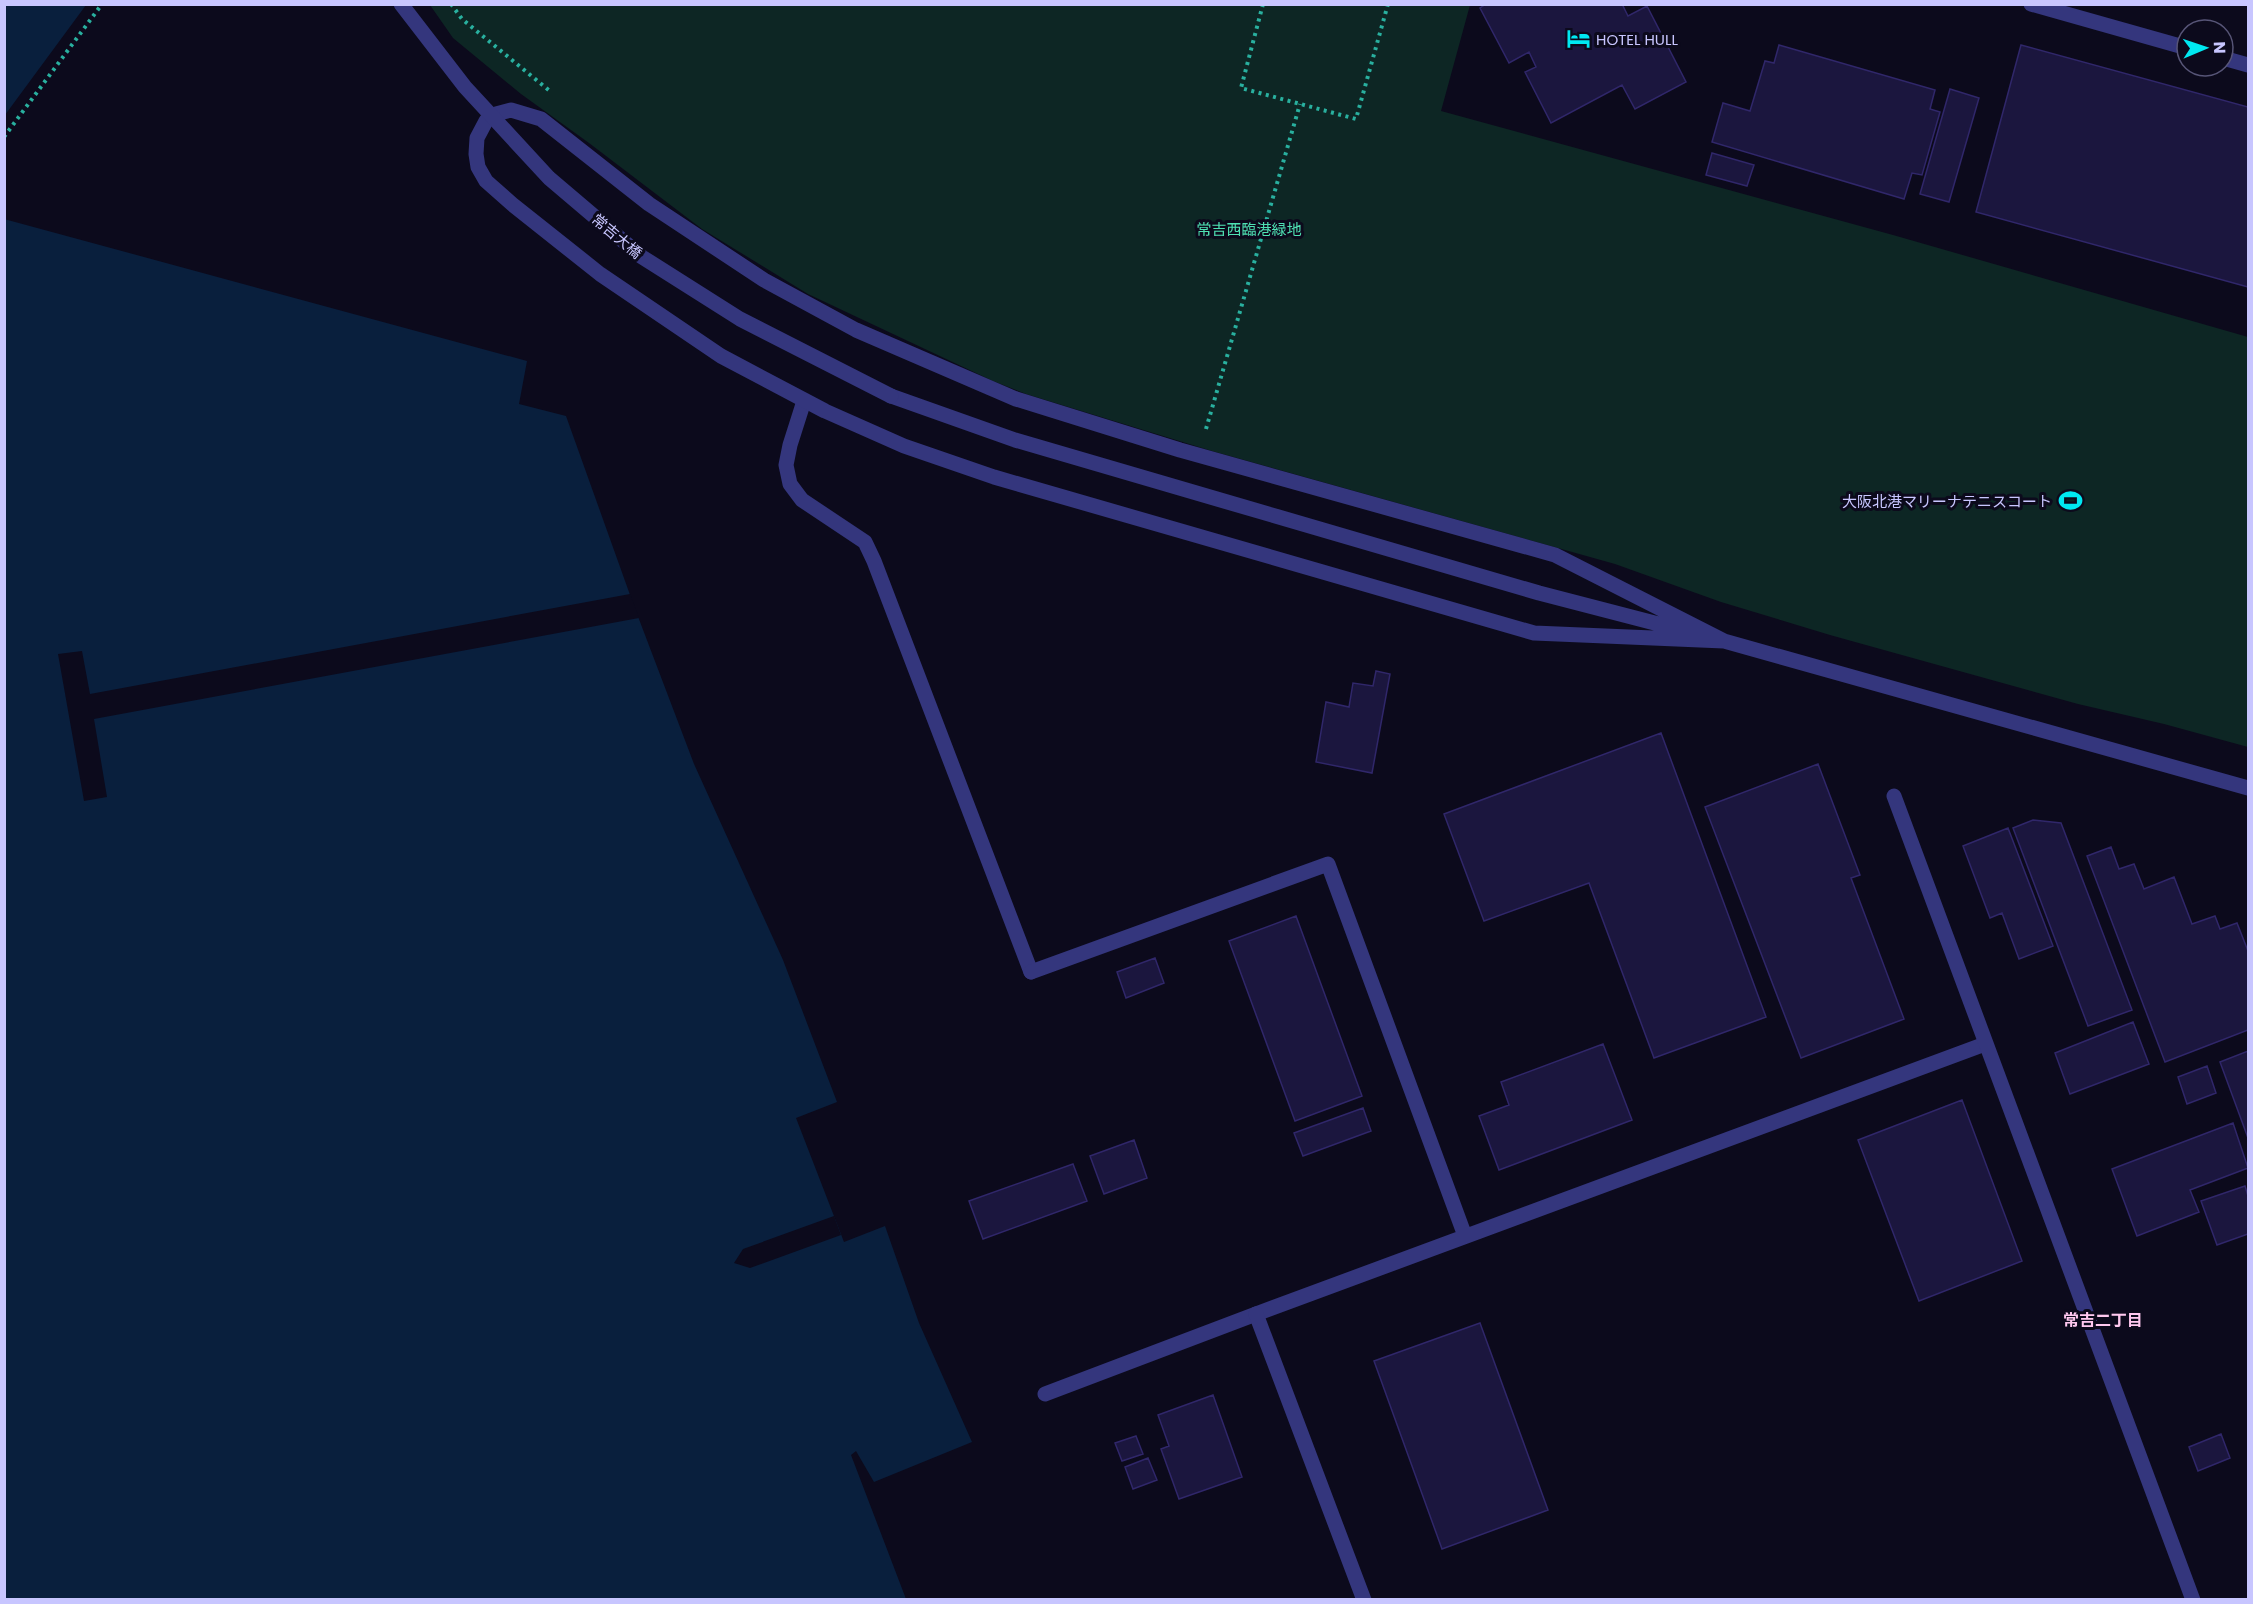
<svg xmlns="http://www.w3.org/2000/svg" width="2253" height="1604" viewBox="0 0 2253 1604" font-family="Poppins,'Noto Sans JP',sans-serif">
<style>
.green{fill:#0d2624}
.water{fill:#091f3d}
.pier{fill:#0c0a1c}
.building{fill:#1b163e;stroke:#30276a;stroke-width:1.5}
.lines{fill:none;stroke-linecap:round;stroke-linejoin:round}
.path{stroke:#29b09f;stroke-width:4;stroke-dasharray:3 4.5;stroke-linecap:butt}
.service{stroke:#34367d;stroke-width:15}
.minor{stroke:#34367d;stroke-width:15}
.tertiary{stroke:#34367d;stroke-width:15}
.tertiary-bridge{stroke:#34367d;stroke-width:15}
.labels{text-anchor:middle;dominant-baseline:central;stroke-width:6;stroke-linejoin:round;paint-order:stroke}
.poi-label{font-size:15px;fill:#c8c6ff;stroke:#0c0a1c;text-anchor:start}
.park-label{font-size:15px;fill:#4fe1b3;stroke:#0c0a1c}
.street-label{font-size:15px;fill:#c8c6ff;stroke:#0c0a1c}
.neighbourhood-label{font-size:16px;font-weight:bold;fill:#ffc8ef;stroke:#0c0a1c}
</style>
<rect width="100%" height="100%" fill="#0c0a1c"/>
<!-- green -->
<path class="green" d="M430,5H1470L1441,111L1893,235L2248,337V747L2164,724L2078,704L1830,635L1721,602L1615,564L1212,451L1026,394L993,381L808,294L702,229L589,143L521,94L453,38Z"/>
<!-- water -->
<path class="water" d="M5,4L86,5L5,115L4,5Z
M4,219L527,361L519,404L566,416L634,606L694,764L783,960L837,1102L796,1118L844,1242L885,1226L919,1323L972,1442L874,1482L856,1451L851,1455L906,1599H5Z"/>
<!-- pier -->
<path class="pier" d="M630,594L639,618L94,719L107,797L84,801L58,654L82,651L90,694Z
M834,1216L841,1235L750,1268L734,1263L743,1249Z"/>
<!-- building -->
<path class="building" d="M1486,4H1622L1628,16L1647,6L1686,82L1635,109L1622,85L1551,123L1525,72L1536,67L1529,52L1509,63L1480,8Z
M1779,45L1935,90L1930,109L1940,112L1922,175L1912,173L1904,199L1712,142L1723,103L1750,111L1765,61L1774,63Z
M2021,45L2248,107V287L1976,212Z
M1950,89L1979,98L1949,202L1920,194Z
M1712,153L1754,165L1747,186L1706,175Z
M1376,671L1390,674L1372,773L1316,762L1326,702L1349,707L1353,683L1373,686Z
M1661,733L1766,1017L1654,1058L1589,883L1484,921L1444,814Z
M1818,764L1860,875L1851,878L1904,1019L1801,1058L1705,807Z
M2033,820L2061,823L2132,1010L2088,1026L2013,828Z
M2008,828L2053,946L2019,959L2002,913L1990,918L1963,846Z
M2111,847L2119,869L2134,864L2144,889L2174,877L2192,924L2215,916L2220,929L2237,923L2248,951V1030L2165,1062L2087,856Z
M1296,916L1362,1096L1295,1121L1229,941Z
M1155,958L1164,983L1126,998L1117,972Z
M2133,1022L2149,1064L2070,1094L2055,1053Z
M1603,1044L1632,1120L1499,1170L1479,1116L1509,1105L1501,1082Z
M2248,1051V1138L2220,1062Z
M2207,1066L2216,1093L2187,1104L2178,1077Z
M1962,1100L2022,1261L1919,1301L1858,1140Z
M1363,1108L1371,1131L1303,1156L1294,1133Z
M2233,1123L2248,1168L2190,1190L2199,1212L2137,1236L2112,1169Z
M1134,1140L1147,1178L1104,1194L1090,1156Z
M1073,1164L1087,1201L983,1239L969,1201Z
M2245,1186L2248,1196V1234L2217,1245L2201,1201Z
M1480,1323L1548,1510L1442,1549L1374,1361Z
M1213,1395L1242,1477L1179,1499L1161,1449L1169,1446L1158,1415Z
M2221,1434L2230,1458L2198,1471L2189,1447Z
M1136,1436L1143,1454L1122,1461L1115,1443Z
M1148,1458L1157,1480L1133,1489L1125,1467Z"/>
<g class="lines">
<!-- path -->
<path class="path" d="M451,4L462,19L551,92
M1263,4L1241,88L1356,119L1388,4
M4,137L102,4
M1206,429L1300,104"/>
<!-- service -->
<path class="service" d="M2031,4L2187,48
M2223,58L2248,65
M804,401L790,445L786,465L790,484L802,500L865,542L874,561L1031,972
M1045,1394L1256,1314"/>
<!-- minor -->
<path class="minor" d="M1031,972L1328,864L1465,1236
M1256,1314L1985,1044"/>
<!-- tertiary -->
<path class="tertiary" d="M511,110L541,119L649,204L764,280L856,330L1016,399L1180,450L1555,555L1724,641L1534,633L994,477L904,446L825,411L721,356L600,274L512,204L486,181L478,167L476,154L477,138L486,121L496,114Z
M891,396L1015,440L1539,593L1724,641L2248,788
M1894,796L2193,1600
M1256,1314L1364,1600"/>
<!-- tertiary-bridge -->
<path class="tertiary-bridge" d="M401,4L465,87L549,178L642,257L740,319L891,396"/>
</g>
<!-- icons -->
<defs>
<symbol id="hotel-bare" viewBox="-9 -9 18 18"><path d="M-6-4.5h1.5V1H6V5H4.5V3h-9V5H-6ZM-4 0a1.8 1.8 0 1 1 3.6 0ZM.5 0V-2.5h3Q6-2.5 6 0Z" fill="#00e8f1" stroke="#0c0a1c" stroke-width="2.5" paint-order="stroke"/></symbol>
<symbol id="stadium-bare" viewBox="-9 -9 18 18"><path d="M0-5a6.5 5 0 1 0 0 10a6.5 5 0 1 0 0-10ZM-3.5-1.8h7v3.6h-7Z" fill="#00e8f1" stroke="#0c0a1c" stroke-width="2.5" paint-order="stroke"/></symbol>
</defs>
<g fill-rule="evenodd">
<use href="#hotel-bare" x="1562" y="22" width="33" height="33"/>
<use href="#stadium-bare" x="2054" y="484" width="33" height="33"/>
</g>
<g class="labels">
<!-- poi labels -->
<g class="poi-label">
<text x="1596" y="39">HOTEL HULL</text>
<text x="2052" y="501" text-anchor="end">大阪北港マリーナテニスコート</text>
</g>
<!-- park labels -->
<g class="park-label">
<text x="1249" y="229">常吉西臨港緑地</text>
</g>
<!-- street labels -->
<g class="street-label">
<text transform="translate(617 236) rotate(40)">常吉大橋</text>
</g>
<!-- neighbourhood labels -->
<g class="neighbourhood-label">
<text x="2103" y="1320">常吉二丁目</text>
</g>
</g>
<!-- border -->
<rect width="2253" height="1604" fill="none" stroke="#c8c6ff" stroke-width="12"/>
<!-- north arrow -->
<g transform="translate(2205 48) rotate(88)"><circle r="28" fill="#0c0a1c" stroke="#575577" stroke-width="1.5"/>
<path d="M0-4.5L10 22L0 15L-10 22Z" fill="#00e8f1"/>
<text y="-9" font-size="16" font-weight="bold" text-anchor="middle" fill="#c8c6ff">N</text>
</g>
</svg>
